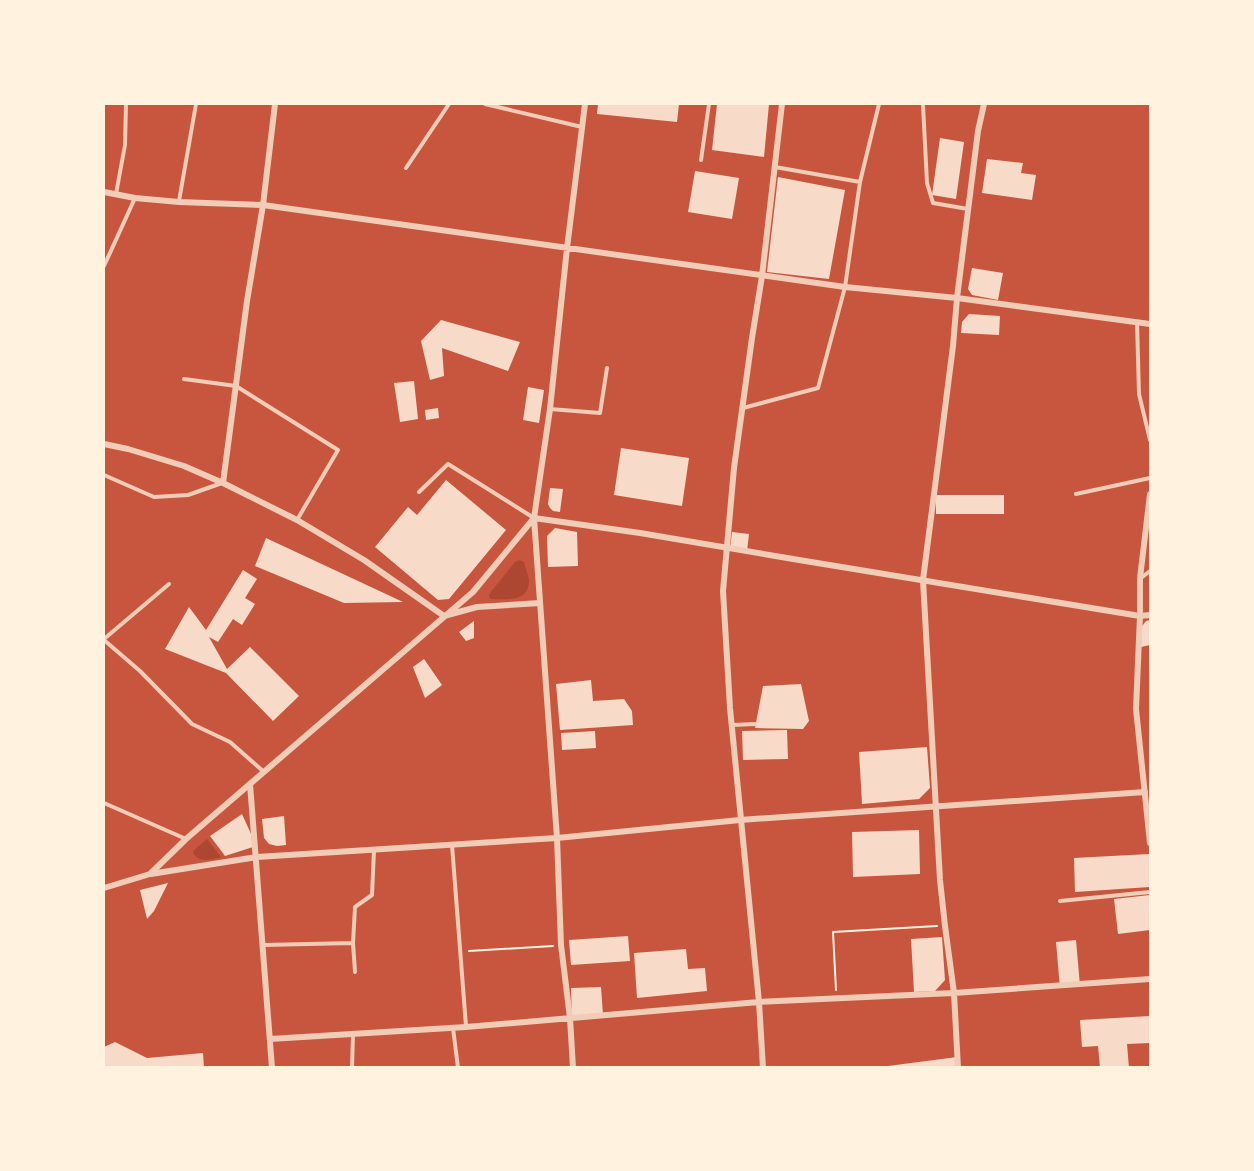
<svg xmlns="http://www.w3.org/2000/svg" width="1254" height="1171" viewBox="0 0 1254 1171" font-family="'Exo 2',sans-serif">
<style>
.green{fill:#ae4732}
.building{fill:#f7dbc8}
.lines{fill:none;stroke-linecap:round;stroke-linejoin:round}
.path{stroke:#fff3e0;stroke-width:2}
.service{stroke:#f1ccb7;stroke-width:4}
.minor{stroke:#f1ccb7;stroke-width:6}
</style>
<rect width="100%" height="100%" fill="#c8553d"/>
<!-- green -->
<path class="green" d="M520,560L524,562C525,568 529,576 529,581C528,603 507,599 491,599L489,597L490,593L515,562Z
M207,839L221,857C211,860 199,863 193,853L194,850Z"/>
<!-- building -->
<path class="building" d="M598,104H679L677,122L597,114Z
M717,104H769L764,157L712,150Z
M940,138L964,142L956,199L932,195Z
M987,159L1023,163L1021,173L1036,175L1032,200L982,193Z
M695,171L739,178L732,219L688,212Z
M778,177L845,190L829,279L767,272Z
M972,268L1003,273L998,300L972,295L968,289Z
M969,314L1000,316L999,335L961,333L962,322Z
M441,320L520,342L508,371L442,348L444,376L430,380L421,341Z
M414,381L418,419L400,422L394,383Z
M528,387L544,390L539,423L523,420Z
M438,408L439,418L426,420L425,410Z
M621,448L689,458L682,506L614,495Z
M446,480L506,530L449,599L438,600L375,547L408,507L417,515Z
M550,488L563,489L560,512L553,511L550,508L548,504Z
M936,495H1004V514H936Z
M555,528L577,532L578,566L548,567L547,536Z
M732,532L749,534L747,551L730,549Z
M266,538L403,602L344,603L255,566Z
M243,570L257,579L245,598L255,604L242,625L233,619L218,642L209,637L227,669L250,647L299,696L273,721L226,673L165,649L189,607L206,630Z
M1150,620V645L1141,647L1140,629L1146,621Z
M474,621V638L466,641L459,632Z
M424,659L442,685L425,698L413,667Z
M591,680L593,701L624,699L632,711L633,725L560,730L556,684Z
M801,684L809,721L803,729L755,728L763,686Z
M787,730L788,759L743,760L742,731Z
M595,731L596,748L562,750L561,733Z
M927,747L930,788L919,799L862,804L859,752Z
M242,814L251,834L253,847L225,856L210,836Z
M284,816L286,845L277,846L269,844L264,838L262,819Z
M919,830L920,874L853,877L852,832Z
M1149,854L1150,887L1075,892L1074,858Z
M168,883L154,911L147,919L140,890Z
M1150,895V930L1118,934L1114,899Z
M628,936L630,961L571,965L569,940Z
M942,937L945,980L935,991L914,992L911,939Z
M1076,940L1080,986L1060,988L1056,942Z
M686,949L688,969L705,968L707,991L637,998L634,953Z
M601,987L603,1015L572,1017L571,988Z
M1150,1016V1043L1127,1044L1129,1068H1100L1098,1046L1082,1047L1080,1020Z
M115,1042L147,1058L203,1053L204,1068H104V1047Z
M957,1057L958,1068H888V1066Z"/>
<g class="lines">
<!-- path -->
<path class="path" d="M469,951L553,946
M836,990L833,932L937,926"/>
<!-- service -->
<path class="service" d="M485,104L582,127
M923,105L927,183L933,203L968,209
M701,160L709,104
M775,167L860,182
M406,168L449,104
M116,194L125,145L126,104
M179,201L196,104
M104,266L135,198
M1137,322L1139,394L1150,440
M184,379L236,386L338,450L297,520
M743,408L818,388L845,287L860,182L879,104
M550,409L600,413L607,368
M104,475L154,497L188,495L222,483
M419,492L448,464L534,518
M1076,494L1150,478
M1141,578L1150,571
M104,639L169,584
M104,640L140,671L192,724L230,742L264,772
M732,725L755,724
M104,803L186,839
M452,845L466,1026
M1060,901L1150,892
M263,945L353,943
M355,972L353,943L355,907L372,895L374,850
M453,1028L458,1068
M352,1068L353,1034"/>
<!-- minor -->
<path class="minor" d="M104,192L135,198L179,202L263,205L845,287L957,298L1150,324
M104,444L128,449L184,466L223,483L297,520L364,560L444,616L477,607L540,603
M223,483L247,301L263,205L275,104
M1150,494L1140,578V616L1136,709L1150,843
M250,784L272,1068
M151,874L257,857L557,838L740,820L1145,792
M104,888L150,874L186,839L473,592L534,518L640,533L793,559L1140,616L1150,615
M270,1039L466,1027L759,1002L954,993L1150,979
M573,1068L570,1018L561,945L557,838L534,518L550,409L567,248L585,104
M763,1068L759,1002L730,708L723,591L734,468L752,338L762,276L782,104
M958,1068L954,993L945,926L940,880L923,580L953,346L957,298L978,131L984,104"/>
</g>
<!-- border -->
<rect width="1254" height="1171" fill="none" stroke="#fff3e0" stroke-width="210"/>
</svg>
